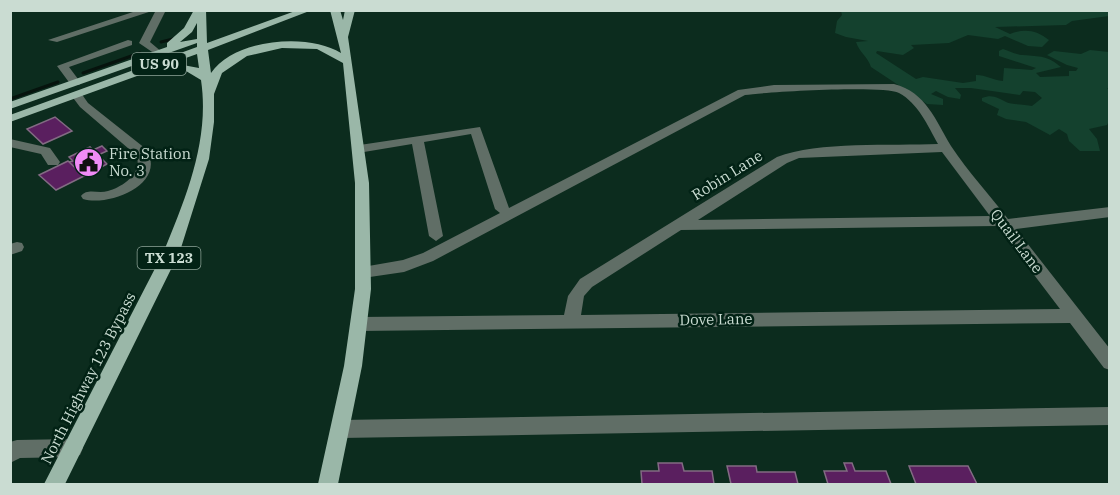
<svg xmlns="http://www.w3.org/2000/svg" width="1120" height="495" viewBox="0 0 1120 495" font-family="'IBM Plex Serif',serif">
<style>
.green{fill:#14412e}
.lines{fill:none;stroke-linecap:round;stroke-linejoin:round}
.stream{stroke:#06130d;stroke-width:3}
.building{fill:#5a1f5f;stroke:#826b83;stroke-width:1.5}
.minor{fill:#606e66;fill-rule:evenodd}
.major{fill:#9ab7a8;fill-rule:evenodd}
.labels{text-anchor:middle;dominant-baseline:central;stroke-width:5;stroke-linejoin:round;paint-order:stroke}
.shield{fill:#022215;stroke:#8ea499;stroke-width:1.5}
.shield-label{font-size:14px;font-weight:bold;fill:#cadcd2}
.poi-label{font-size:15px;fill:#cadcd2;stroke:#022215;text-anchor:start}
.street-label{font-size:15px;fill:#cadcd2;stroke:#022215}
</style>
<rect width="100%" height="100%" fill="#0c2c1e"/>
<!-- green -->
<path class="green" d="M841,11H1109V16L1072,21L1066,25L995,27L1010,34C1024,28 1037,30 1049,40L1042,47L1028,46L1005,36L998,39L968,35L949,43L911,45L914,48L903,55L877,51L876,53L916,79L923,77L963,83L976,81V75C986,75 993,80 1003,81L1004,68L1032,70L1036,68L999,56V51L1003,49C1009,51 1017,55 1023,55C1041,57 1046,55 1061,67L1036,73L1040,77L1069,76V71H1076L1078,68L1067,65L1047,55L1054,51L1081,54L1090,50L1109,52V88H1107L1109,90V121L1107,125L1089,129L1097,139L1100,151H1080L1069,141L1067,134L1059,129L1050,135L1026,122L1006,119L997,115L999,109L982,101V98C993,94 997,98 1006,102C1012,105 1025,104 1032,106L1042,98L1035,92L1023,91L1020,95L971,88H955L961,95L960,99L948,97L936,91L931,94L943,99V105L927,104L871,67C868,57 859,52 856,42L868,41L846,37L835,33L837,21L842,15Z"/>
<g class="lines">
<!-- stream -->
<path class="stream" d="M161,42L173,39
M83,73L140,53
M10,99L58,82"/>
</g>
<!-- building -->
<path class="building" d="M55,117L72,131L43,144L27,129Z
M102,146L107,151L98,155L107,164L84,176L69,162L73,161L69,157L90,147L93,150Z
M68,161L84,176L56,190L39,175Z
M658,463H682L684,471H712L714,484H642L641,471H659Z
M844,463H852L855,471H886L891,484H828L824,471H847Z
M727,466H756L757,472H795L798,484H731Z
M909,466H968L977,484H916Z"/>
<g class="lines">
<!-- minor -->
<path class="minor" d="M139,10H155L57,42L48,40Z
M156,10H166L150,42L163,53L158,56L139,43Z
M128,40L132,41V45L69,67L81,83L79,85H71L57,66Z
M894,84C926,92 936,121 951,146C968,172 990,195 1008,219L1110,207V217L1016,229L1110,349V370L1104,368L1070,323L360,331L354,329L352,324L354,319L360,317L564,315L568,296L580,279L777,157C818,141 892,146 938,144C928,126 918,103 899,93C883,85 768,92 745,95L433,261L404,272L363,278L357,276L355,272L357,268L403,260L423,253L500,213L495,209L471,134L424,142L443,236L436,241L429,236L412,144L358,153L353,152L352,149L353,146L480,127L509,208L738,90L774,85ZM942,152L990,216L698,220L787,163L799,158ZM997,226L1060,309L581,315L584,296L592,287L681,230Z
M77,92L81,93L88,103L146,149C168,183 110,207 83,199L81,196C87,188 98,194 108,191C122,187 144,173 136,155L80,107L71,95Z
M10,139L50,148L60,162L58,165H48L41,154L10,147Z
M17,242L22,243L24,247L22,251L10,255V244Z
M1110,407V425L341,438L334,435L331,429L334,423L341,420Z
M73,439L80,441L83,448L80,455L73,457L20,458L10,463V442L17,440Z"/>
<!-- major -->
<path class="major" d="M194,10H206L207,43L298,10H312L208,50L211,73C234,39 308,32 341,53L330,10H340L343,20L345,10H355L348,37L369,183L371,289L362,366L338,484H318L344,366L355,289V183L343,63L317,49L282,48L247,56L222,73L214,94V122L209,159L180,251L65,484H44L164,251C186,197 210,140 201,80L186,71L159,68L10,122V115L197,47V43L10,109V102L167,47V43L184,28ZM197,23V39L180,42L192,32ZM197,54L199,68L172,63Z"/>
</g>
<!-- icons -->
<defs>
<symbol id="civic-disc" viewBox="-11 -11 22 22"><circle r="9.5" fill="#f08bf6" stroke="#022215"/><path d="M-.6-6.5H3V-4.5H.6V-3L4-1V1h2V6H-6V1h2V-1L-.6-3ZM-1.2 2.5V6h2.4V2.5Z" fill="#111"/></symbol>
</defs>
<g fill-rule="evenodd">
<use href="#civic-disc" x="72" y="146" width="33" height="33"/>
</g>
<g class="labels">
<!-- shield labels -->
<g class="shield">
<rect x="132" y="53" width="54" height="22" rx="4.5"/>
<rect x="137.5" y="247" width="63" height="22" rx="4.5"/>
</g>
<g class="shield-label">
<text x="159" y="64">US 90</text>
<text x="169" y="258">TX 123</text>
</g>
<!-- poi labels -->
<g class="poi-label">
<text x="109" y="153">Fire Station<tspan x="109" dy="17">No. 3</tspan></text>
</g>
<!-- street labels -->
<g class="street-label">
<text transform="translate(727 175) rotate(-32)">Robin Lane</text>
<text transform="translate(1017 241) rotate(53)">Quail Lane</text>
<text transform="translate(716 319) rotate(-1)">Dove Lane</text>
<text transform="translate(88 378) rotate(-63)">North Highway 123 Bypass</text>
</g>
</g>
<!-- border -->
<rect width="1120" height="495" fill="none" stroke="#cadcd2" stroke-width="24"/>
</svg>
